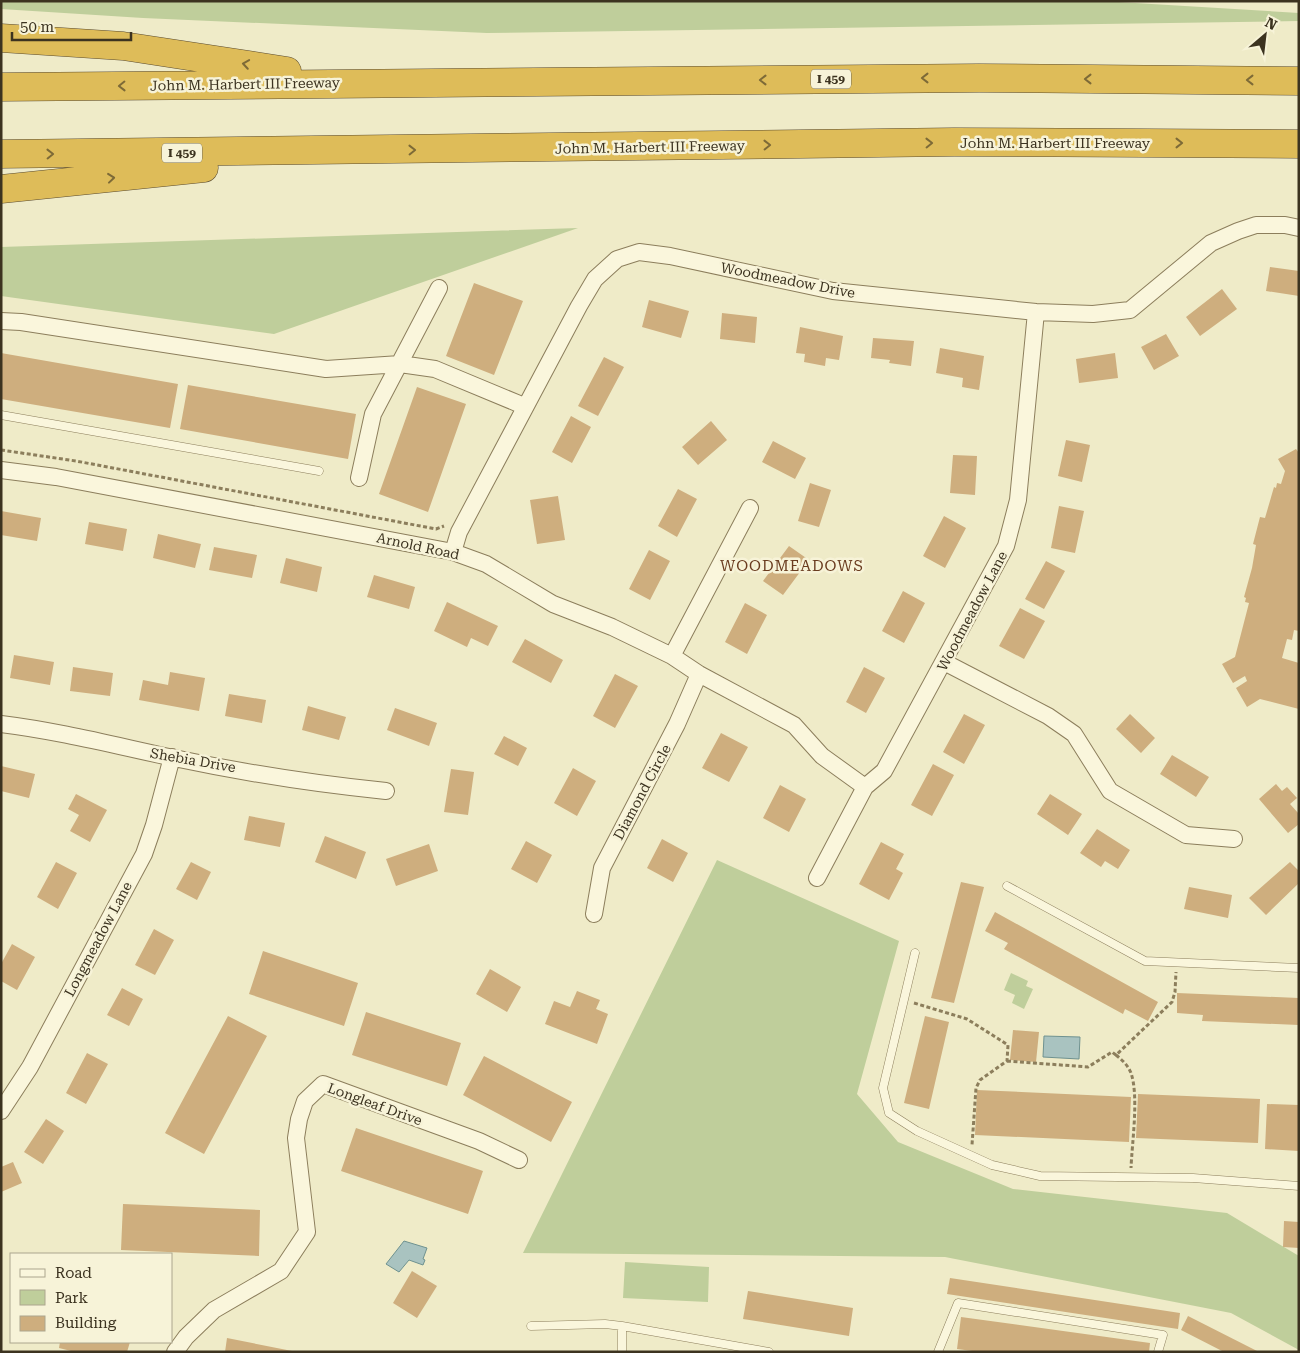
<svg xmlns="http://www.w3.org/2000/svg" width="1300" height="1353" viewBox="0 0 1300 1353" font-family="'Roboto Serif',serif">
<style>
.green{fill:#bfce9b}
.water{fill:#a9c3c0;stroke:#6f9290}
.building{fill:#ceae7e}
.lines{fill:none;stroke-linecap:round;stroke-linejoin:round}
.lane-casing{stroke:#8c7e5c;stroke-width:9}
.street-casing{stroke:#8c7e5c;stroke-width:18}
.highway-casing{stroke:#5a4b30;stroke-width:29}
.path{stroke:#8c7e5c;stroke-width:3;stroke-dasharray:4 2.5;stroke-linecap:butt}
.lane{stroke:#faf6dc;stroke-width:8}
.street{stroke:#faf6dc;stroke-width:16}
.highway{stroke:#debc59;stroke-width:28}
.oneway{stroke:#7d6a37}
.labels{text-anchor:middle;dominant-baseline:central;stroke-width:5;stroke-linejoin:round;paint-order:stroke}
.shield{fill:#f7f3d8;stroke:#746d57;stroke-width:1}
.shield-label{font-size:12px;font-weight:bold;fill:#3c3320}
.street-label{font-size:14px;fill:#3c3320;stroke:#f7f3d8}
.neighbourhood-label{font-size:15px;letter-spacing:1px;fill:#6a3c1f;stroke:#f7f3d8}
</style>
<rect width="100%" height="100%" fill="#efebc8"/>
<!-- green -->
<path class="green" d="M1,1H1102L1299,13V21L487,33L143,18L1,9Z
M578,228L274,334L1,296V247Z
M717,860L899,941L857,1094L898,1142L1013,1189L1227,1213L1299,1256V1350L1231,1313L945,1257L523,1253Z
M1011,973L1028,981L1026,986L1033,989L1024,1009L1012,1003L1015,995L1004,990Z
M625,1262L709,1267L708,1302L623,1298Z"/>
<!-- water -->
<path class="water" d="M1044,1036L1080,1037L1079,1059L1043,1057Z
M404,1241L427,1248L423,1259L425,1260L423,1265L409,1260L399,1272L386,1264Z"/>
<!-- building -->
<path class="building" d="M1270,267L1299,271V296L1266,291Z
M474,283L523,301L494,375L446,356Z
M1222,289L1237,309L1200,336L1186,317Z
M649,300L689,311L681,338L642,327Z
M722,313L757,317L755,343L720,339Z
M800,327L843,336L839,360L826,358L825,366L804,362L805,354L796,353Z
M1166,334L1179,356L1154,370L1141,347Z
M873,338L914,341L911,366L889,363L890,360L871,358Z
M940,348L984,356L979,390L962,387L963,378L936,373Z
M1,353L178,384L170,428L1,399Z
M1115,353L1118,378L1079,383L1076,359Z
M604,357L624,367L598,416L578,406Z
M188,385L356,414L348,459L180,429Z
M417,387L466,404L428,512L379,494Z
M571,416L591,427L572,463L552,452Z
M711,421L727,440L698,465L682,447Z
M1066,440L1090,445L1082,482L1058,476Z
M773,441L806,458L795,479L762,462Z
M1296,449L1299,453V631L1294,630L1292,640L1287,639L1282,658L1299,663V709L1260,699L1247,707L1236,688L1247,681L1245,676L1233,683L1222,664L1235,657L1249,603L1245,602L1246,598L1244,597L1252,568L1256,545L1253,544L1260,517L1265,518L1274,487L1276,488L1277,483L1281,484L1285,471L1278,459Z
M953,455L977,456L975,495L950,493Z
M810,483L831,490L819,527L798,521Z
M678,489L697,499L677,537L658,526Z
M558,496L565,540L537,544L530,500Z
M1059,506L1084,511L1075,553L1051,548Z
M1,511L41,518L37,541L1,535Z
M944,516L966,528L945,568L923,556Z
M89,522L127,529L123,551L85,544Z
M158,534L201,544L195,568L153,558Z
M789,546L809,560L783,595L763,581Z
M214,547L257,555L252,578L209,570Z
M649,550L670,561L650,600L629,589Z
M286,558L322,567L317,592L280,583Z
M1046,561L1065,571L1044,609L1025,599Z
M374,575L415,587L409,609L367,597Z
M903,591L925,603L904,643L882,631Z
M447,602L498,626L488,646L471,638L467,647L434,631Z
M745,603L767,615L747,654L725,642Z
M1020,608L1045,621L1024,659L999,646Z
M525,639L563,660L551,683L512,662Z
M14,655L54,662L50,685L10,678Z
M73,667L113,673L110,696L70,691Z
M864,667L885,678L866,713L846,702Z
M170,672L205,678L199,711L139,700L143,680L168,685Z
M615,674L638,686L615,728L593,716Z
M229,694L266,700L262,723L225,716Z
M308,706L346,717L339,740L302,730Z
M395,708L437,723L429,746L387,730Z
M964,714L985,725L964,764L943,752Z
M1130,714L1155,738L1141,753L1116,729Z
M721,733L748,747L729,782L702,768Z
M504,736L527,748L518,766L494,754Z
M1172,755L1209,777L1196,797L1160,774Z
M933,764L954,775L932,816L911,805Z
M1,766L35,774L29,798L1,791Z
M573,768L596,781L577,816L554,803Z
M451,769L474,772L468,815L444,812Z
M1276,784L1282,791L1287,787L1297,798L1290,804L1299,814V824L1288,833L1259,799Z
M780,785L806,799L789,832L763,818Z
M76,794L107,810L90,842L70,831L79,815L68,809Z
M1050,794L1082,814L1068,835L1037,814Z
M249,816L285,823L280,847L244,840Z
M1097,829L1130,850L1118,869L1105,861L1101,867L1080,853Z
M325,836L366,852L356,879L315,862Z
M662,839L688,853L673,882L647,868Z
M526,841L552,855L537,883L511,869Z
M881,842L904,854L896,869L903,873L889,900L859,884Z
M429,844L438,871L396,886L386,859Z
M56,862L77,873L58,909L37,897Z
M191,862L211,872L197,900L176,889Z
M1290,862L1299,871V883L1266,915L1249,898Z
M961,882L984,887L954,1003L931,998Z
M1189,887L1232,895L1228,918L1184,909Z
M995,912L1158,1002L1148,1021L1125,1009L1123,1014L1004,949L1008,943L985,931Z
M154,929L174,940L155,975L135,965Z
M12,944L35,957L17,990L1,981V964Z
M263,951L358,983L344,1026L249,994Z
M490,969L521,987L507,1012L476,994Z
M122,988L143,999L129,1026L107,1015Z
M577,991L600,1000L596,1009L608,1014L597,1044L545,1024L554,1001L570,1007Z
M1177,993L1299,998V1025L1202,1021L1203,1015L1177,1013Z
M366,1012L461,1043L447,1086L352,1055Z
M228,1016L267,1036L204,1154L165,1133Z
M925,1016L949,1022L929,1109L904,1103Z
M1013,1030L1039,1032L1036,1062L1010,1060Z
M87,1053L108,1064L86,1104L66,1093Z
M484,1056L572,1102L551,1142L463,1095Z
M977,1090L1131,1097L1129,1142L975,1135Z
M1138,1094L1260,1099L1258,1143L1136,1138Z
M1267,1104L1299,1105V1151L1265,1149Z
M46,1119L64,1131L43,1164L24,1152Z
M356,1128L483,1171L468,1214L341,1171Z
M13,1162L22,1183L1,1192V1167Z
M123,1204L260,1210L259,1256L121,1250Z
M1284,1221L1299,1222V1248L1283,1247Z
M412,1271L437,1286L417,1318L393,1303Z
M950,1278L1180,1313L1178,1329L947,1294Z
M748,1291L853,1308L849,1336L743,1319Z
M1188,1316L1259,1352H1224L1181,1330Z
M961,1317L1150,1343L1149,1352H980L957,1349Z
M227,1338L292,1351V1352H225Z
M60,1342H130L127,1352H75L59,1348Z"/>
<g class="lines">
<defs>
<path id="lane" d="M1,415L319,471
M1007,886L1145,961L1299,968
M915,953L883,1088L889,1113L917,1131L992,1165L1040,1176L1193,1178L1299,1186
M531,1326L605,1324L622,1326
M622,1352V1326L769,1352
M938,1352L958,1303L1163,1335L1158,1352"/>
<path id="street" d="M1,321L21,322L326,369L400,364L435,369L524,406
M1,470L56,477L453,552L486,564L553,604L612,627L672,656L699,674L794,725L822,756L865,787
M359,478L373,414L439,288
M453,552L459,532L579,306L595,279L617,259L639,252L670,256L833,291L1036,312L1093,314L1130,310L1211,243L1238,231L1256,225H1285L1299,228
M672,656L750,508
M944,662L1048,716L1074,734L1110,791L1186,835L1234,839
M1,724C58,731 113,745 169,757C240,772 314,784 386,791
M817,878L865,787L884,771L1006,546L1018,500L1036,312
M594,914L602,868L677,724L699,674
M1,1111L30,1067L144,854L154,825L172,757
M175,1352L186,1337L214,1310L281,1271L307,1232L296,1138L299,1119L305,1101L323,1084L479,1141L519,1160"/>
<path id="highway" d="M1,38L123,46L287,71
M1,87L979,78L1299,81
M1,154L954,142L1299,144
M1,189L204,168"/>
</defs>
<!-- lane casing -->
<use href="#lane" class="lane-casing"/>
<!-- street casing -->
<use href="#street" class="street-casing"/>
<!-- highway casing -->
<use href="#highway" class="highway-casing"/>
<!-- path -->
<path class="path" d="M1,450L76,461L436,529L444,526
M914,1003L967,1019L1008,1045L1007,1061L980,1080L976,1088L972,1145
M1116,1055C1122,1060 1128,1065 1131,1073C1139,1096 1132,1143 1131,1168
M1007,1061L1088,1067L1112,1052L1116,1055L1172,1002L1175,992L1176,972"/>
<!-- lane -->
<use href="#lane" class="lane"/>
<!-- street -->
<use href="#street" class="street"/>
<!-- highway -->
<use href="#highway" class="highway"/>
</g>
<!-- one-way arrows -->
<defs><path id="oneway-chevron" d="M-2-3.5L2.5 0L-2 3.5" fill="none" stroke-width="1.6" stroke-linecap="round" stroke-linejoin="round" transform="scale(1.25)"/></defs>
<g class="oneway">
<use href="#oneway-chevron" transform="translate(246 64) rotate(-171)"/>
<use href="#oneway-chevron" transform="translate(925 78) rotate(180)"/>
<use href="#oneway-chevron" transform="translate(1088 79) rotate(-180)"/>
<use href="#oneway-chevron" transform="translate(763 80) rotate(180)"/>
<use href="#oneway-chevron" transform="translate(1250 80) rotate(-180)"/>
<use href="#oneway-chevron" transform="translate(122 86) rotate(179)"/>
<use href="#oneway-chevron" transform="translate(929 143) rotate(-1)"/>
<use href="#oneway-chevron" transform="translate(1179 143)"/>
<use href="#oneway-chevron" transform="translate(767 145) rotate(-1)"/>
<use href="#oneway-chevron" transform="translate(412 150) rotate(-1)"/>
<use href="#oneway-chevron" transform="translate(50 154) rotate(-1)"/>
<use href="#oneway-chevron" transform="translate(111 178) rotate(-6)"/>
</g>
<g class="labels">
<!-- shield labels -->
<g class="shield">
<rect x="811" y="69.5" width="40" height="19" rx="4"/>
<rect x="162" y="143.5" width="40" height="19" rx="4"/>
</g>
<g class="shield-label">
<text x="831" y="79">I 459</text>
<text x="182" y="153">I 459</text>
</g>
<!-- street labels -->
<g class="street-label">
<text transform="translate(245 84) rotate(-1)">John M. Harbert III Freeway</text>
<text x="1055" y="143">John M. Harbert III Freeway</text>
<text transform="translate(650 147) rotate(-1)">John M. Harbert III Freeway</text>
<text transform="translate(788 280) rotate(11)">Woodmeadow Drive</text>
<text transform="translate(418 546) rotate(12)">Arnold Road</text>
<text transform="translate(972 611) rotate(-62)">Woodmeadow Lane</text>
<text transform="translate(193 760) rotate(10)">Shebia Drive</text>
<text transform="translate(642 792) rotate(-62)">Diamond Circle</text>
<text transform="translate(98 939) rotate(-62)">Longmeadow Lane</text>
<text transform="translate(375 1104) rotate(20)">Longleaf Drive</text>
</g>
<!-- neighbourhood labels -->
<g class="neighbourhood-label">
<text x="792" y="566">WOODMEADOWS</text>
</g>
</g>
<!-- border -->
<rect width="1300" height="1353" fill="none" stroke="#3c3320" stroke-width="5"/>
<!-- legend -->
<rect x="10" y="1253" width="162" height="90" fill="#f7f3d8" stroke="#aca68e"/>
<rect x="20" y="1269" width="25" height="8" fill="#faf6dc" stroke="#aca68e"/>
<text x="55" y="1278" font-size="15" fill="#3c3320">Road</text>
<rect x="20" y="1290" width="25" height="15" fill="#bfce9b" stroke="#aca68e"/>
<text x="55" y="1303" font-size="15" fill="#3c3320">Park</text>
<rect x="20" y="1316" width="25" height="15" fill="#ceae7e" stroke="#aca68e"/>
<text x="55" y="1328" font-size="15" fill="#3c3320">Building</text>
<!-- north arrow -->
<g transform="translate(1265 35) rotate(28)" stroke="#f7f3d8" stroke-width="4" paint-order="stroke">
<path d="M0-4L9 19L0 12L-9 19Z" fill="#3c3320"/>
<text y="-8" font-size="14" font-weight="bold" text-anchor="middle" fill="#3c3320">N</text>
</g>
<!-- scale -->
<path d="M12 32v8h119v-8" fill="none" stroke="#3c3320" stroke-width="2.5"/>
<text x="20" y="32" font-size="15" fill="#3c3320" stroke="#f7f3d8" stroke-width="4" paint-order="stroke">50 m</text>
</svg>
